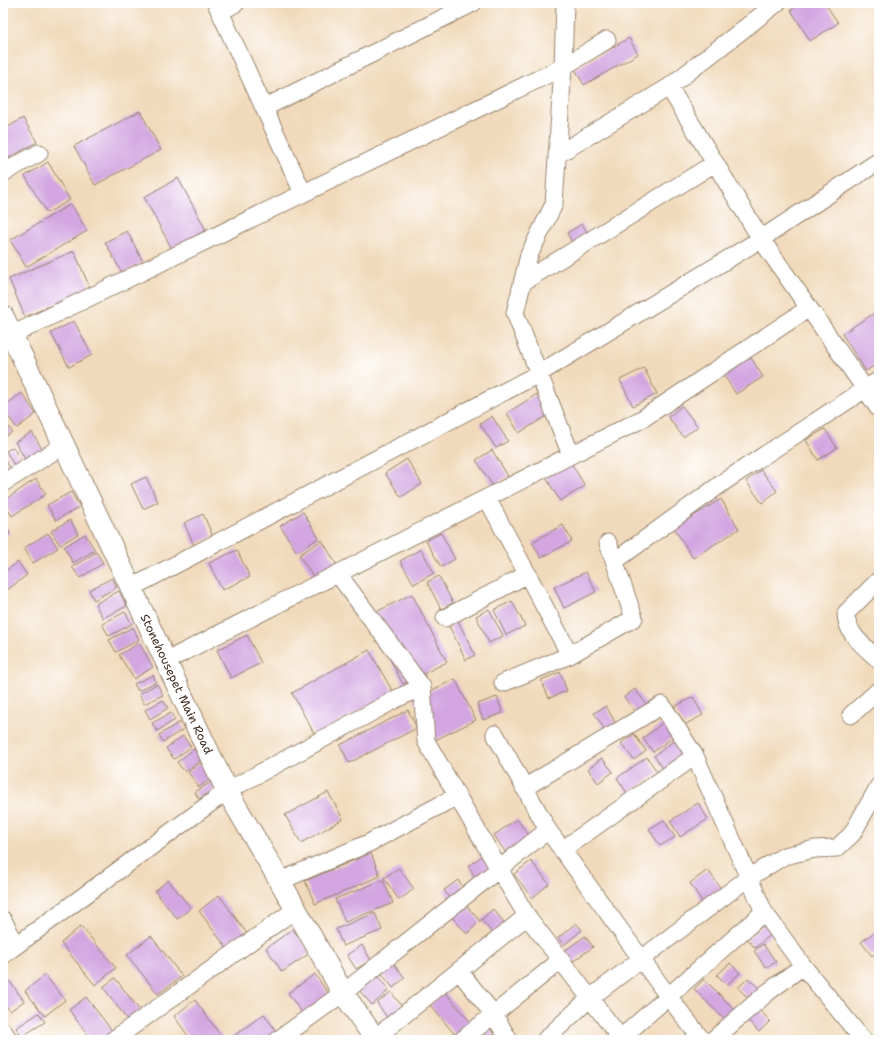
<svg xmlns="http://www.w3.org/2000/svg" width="882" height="1043" viewBox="0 0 882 1043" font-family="'Shantell Sans',sans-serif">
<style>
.building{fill:#d3a6e1}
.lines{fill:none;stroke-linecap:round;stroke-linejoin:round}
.minor-casing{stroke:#96826c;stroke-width:19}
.major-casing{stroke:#96826c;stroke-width:23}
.minor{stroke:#fff;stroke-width:17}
.major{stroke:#fff;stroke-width:21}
.labels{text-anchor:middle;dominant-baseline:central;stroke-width:3;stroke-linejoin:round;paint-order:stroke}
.street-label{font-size:12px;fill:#3b2a1e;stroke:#fff}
</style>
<rect width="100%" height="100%" fill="#fff"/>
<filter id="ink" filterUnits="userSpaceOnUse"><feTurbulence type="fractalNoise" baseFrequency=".025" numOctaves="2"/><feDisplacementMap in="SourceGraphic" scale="8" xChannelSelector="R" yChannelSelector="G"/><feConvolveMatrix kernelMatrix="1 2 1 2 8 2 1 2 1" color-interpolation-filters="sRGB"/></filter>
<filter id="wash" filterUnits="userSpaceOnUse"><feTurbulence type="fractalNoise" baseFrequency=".012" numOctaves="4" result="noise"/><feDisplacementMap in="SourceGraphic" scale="16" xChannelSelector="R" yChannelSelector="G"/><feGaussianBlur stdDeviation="0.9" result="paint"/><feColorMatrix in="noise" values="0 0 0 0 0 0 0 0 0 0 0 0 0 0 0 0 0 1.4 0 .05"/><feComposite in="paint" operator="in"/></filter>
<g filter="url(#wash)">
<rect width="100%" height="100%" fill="#f1dabb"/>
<g id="blocks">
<!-- building -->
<path class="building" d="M802,3H825L838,23L810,41L791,10Z
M629,38L638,54L584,85L575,69Z
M140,111L161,150L95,185L74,146Z
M23,118L37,142L7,159L3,152V130Z
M48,162L70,200L47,213L25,176Z
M178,178L206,230L172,249L144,197Z
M71,204L87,231L26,267L10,240Z
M582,224L590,237L574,246L567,233Z
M127,231L143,262L122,273L105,242Z
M74,251L90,288L25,317L9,279Z
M879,310V363L866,371L842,334Z
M74,321L92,355L69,367L51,333Z
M749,354L763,377L736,394L721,371Z
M644,368L657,394L633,406L620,380Z
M22,393L36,414L17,428L3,410V407Z
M537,394L550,414L519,433L507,413Z
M682,406L698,427L683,437L668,417Z
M492,416L508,441L496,448L480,424Z
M3,418L12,432L3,438Z
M825,429L837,448L818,460L806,440Z
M32,432L44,452L27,462L15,442Z
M13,447L23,464L16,469L6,451Z
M492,450L508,476L493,486L476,460Z
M3,457L11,469L3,474Z
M407,459L422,484L401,497L385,473Z
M570,461L585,486L560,501L545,476Z
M761,470L777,491L762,503L746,481Z
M146,477L158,502L143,509L131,484Z
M36,479L46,494L12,516L3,501Z
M71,492L80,507L56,520L47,505Z
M721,499L739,529L693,558L674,528Z
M303,512L319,538L297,552L280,526Z
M203,514L213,536L194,545L184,523Z
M70,520L78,534L60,545L51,531Z
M3,523L10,533L3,538Z
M563,525L572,541L541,558L532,542Z
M48,533L58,548L33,563L24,548Z
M441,533L455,559L441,567L426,541Z
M85,534L95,550L73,563L64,547Z
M322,540L338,567L316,581L299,555Z
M421,549L434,573L414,584L400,561Z
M237,550L250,577L222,590L209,563Z
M96,552L103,563L80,578L72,567Z
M18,562L27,575L7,590L3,585V573Z
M586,572L596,592L564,608L554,587Z
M439,576L453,603L441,609L427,582Z
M112,578L117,587L94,600L89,590Z
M119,591L127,606L103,618L95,604Z
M412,594L447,662L403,684L368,616Z
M512,601L525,626L506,635L494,610Z
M489,609L503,636L489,643L476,616Z
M125,612L132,624L109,636L102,624Z
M458,621L475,655L466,660L449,626Z
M133,627L139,640L116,652L109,640Z
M247,635L261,663L231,678L217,650Z
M139,643L153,667L134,679L119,655Z
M369,650L393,692L315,735L292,693Z
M560,672L567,691L549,698L541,680Z
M153,675L156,682L138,691L134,684Z
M455,679L476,720L435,740L414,699Z
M157,684L163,695L144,704L139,694Z
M635,689L648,706L637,714L624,697Z
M497,697L503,713L483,720L477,704Z
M693,697L703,715L684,725L674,707Z
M163,700L168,708L150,719L145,710Z
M606,706L616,724L605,730L594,713Z
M408,710L417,728L349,763L340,745Z
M171,713L175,720L157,731L152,723Z
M180,722L184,729L163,742L159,735Z
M664,722L675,736L653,752L643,738Z
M634,734L646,751L634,760L621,743Z
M183,736L191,747L174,759L166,748Z
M676,739L689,755L666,772L654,756Z
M194,749L202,759L185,772L177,762Z
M647,757L658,773L628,794L617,778Z
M602,758L613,772L598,783L588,769Z
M200,763L212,778L199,787L188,772Z
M211,782L215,789L199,799L195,792Z
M328,792L343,819L301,843L285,815Z
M698,803L708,819L680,837L670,821Z
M517,819L532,840L508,856L494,835Z
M664,820L675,837L660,846L649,829Z
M371,853L380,876L315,904L305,881Z
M485,854L493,866L476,878L468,866Z
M531,861L549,884L532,898L514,874Z
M399,868L414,889L399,900L384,878Z
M708,870L722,890L703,903L690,883Z
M168,880L191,908L177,919L155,891Z
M383,880L393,903L345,922L335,899Z
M458,880L466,891L452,902L444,890Z
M219,895L248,935L228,950L199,911Z
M465,904L480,921L467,934L451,916Z
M493,909L507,926L495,936L481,920Z
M375,913L382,930L343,946L336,929Z
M576,923L582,930L564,945L558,938Z
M766,923L774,932L755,948L747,939Z
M81,926L116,968L95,985L61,943Z
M293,929L310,953L282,972L266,948Z
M876,931L879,935V950L872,956L861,942Z
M151,936L182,976L158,994L127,955Z
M585,936L593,947L572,962L564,951Z
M763,944L776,962L766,968L754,951Z
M362,945L371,960L356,969L347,955Z
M391,960L405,978L393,988L379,970Z
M730,963L740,973L727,985L717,975Z
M3,972L24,1001L10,1011L3,1002Z
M315,974L332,999L305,1017L288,993Z
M376,974L389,990L372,1005L358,989Z
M45,975L65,1000L45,1016L25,991Z
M115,978L141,1012L129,1022L103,987Z
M748,978L761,990L750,1000L738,988Z
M704,979L735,1010L725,1020L694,989Z
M391,992L404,1009L389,1020L377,1003Z
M445,992L472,1024L457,1037L430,1005Z
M86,997L114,1033L105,1040H92L69,1010Z
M195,1000L224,1040H191L174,1016Z
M757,1007L770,1021L759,1032L746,1018Z
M39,1013L45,1022L21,1037L16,1028Z
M264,1014L279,1035L271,1040H228Z
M490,1027L497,1040H475Z"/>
</g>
</g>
<g filter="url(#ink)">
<use href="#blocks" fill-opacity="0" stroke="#96826c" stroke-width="1"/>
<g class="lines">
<defs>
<path id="minor" d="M216,3L303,193
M565,3L563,67L554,204L529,255L515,313L571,455
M220,12L236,3
M669,87L761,239L879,409
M264,108L473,3
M557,155L669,87L777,3
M3,173L39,153
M523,282L715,163
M12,335L563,67L607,40
M3,483L64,445
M487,498L570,655
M615,561L725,481L879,380
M338,574L422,687L426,741L499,869L527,916L622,1040
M879,580L846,613C846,634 865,647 879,660
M131,588L538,374L761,239L879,161
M445,618L528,574
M166,661L642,419L809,308
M503,683L570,655L634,618L608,543
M851,715L879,690
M495,734L548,830L668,996L702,1040
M524,788L662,705L695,756L764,912L803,966L863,1040
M562,850L695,756
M280,881L369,843L457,796
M3,920L16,945
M3,955L227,791L398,698L422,687
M459,971L494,1015L509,1040
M3,1031L9,1040
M375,1038L527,916
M621,1038L764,912
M113,1040L296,909
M278,1040L343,993L548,830
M462,1040L561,960
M545,1040L590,998L748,878L784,856L815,849L837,848L852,834L879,786
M713,1040L768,992L803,966"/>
<g id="major">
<path id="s1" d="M3,316L227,791L280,881L343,993L376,1040"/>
</g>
</defs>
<!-- minor casing -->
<use href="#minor" class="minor-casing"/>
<!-- major casing -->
<use href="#major" class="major-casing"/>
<!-- minor -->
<use href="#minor" class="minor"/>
<!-- major -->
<use href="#major" class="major"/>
</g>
</g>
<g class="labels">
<!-- street labels -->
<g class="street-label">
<text stroke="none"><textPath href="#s1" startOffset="407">Stonehousepet Main Road</textPath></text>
</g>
</g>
<!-- margin -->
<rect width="882" height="1043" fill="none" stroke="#fff" stroke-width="16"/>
</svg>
